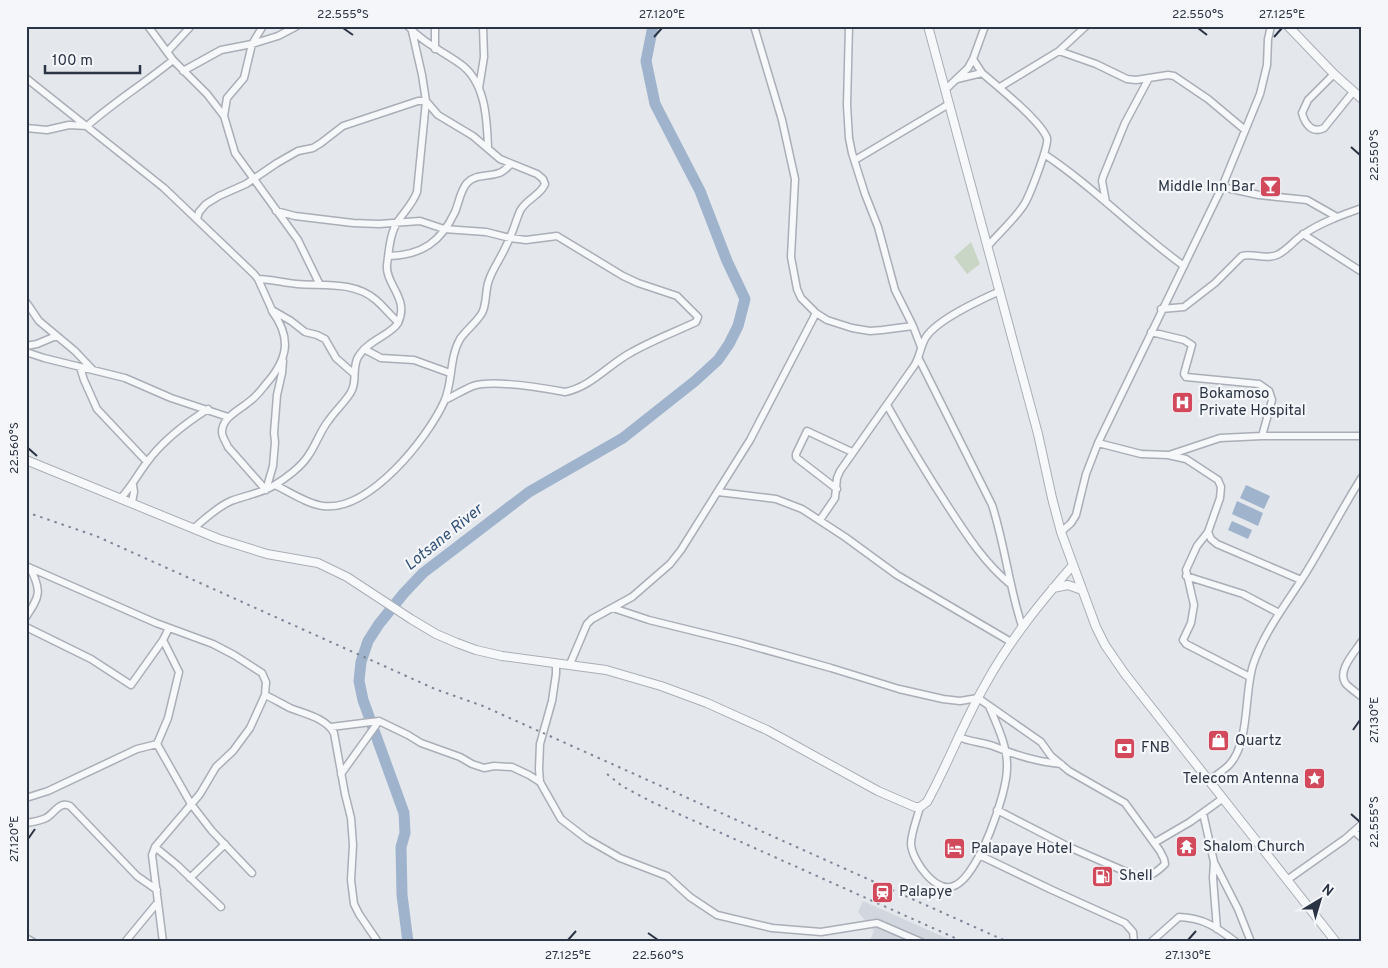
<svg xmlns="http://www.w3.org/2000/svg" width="1388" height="968" viewBox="0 0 1388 968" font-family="Overpass,sans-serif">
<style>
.built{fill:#d2d6de}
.green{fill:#c9d6c5}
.water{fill:#9fb4cc}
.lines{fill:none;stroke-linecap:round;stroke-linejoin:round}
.river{stroke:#9fb4cc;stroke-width:11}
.minor-casing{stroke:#a9aeb7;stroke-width:9}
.tertiary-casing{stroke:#a9aeb7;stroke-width:10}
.minor{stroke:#f7f8fa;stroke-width:6}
.tertiary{stroke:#f7f8fa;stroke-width:8}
.rail{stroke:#7d8696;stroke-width:2;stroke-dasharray:2.5 5;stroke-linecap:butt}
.ticks{fill:none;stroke:#2b3445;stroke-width:2}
.labels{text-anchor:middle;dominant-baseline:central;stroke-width:4.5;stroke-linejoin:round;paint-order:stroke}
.poi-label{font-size:15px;fill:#2b3445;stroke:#f4f6f9;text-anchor:start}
.water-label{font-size:16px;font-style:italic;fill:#34527a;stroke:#f4f6f9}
.neatline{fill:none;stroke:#2b3445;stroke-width:2}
.ticks-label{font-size:12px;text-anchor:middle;fill:#2b3445}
</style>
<rect width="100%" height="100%" fill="#e4e7ec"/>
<!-- built -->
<path class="built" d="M863,901L955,942H869L874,931L858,912Z"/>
<!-- green -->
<path class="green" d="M971,242L980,264L967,274L954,257Z"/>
<!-- water -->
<path class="water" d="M1246,485L1270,496L1264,509L1240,498Z
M1237,501L1263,513L1258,526L1232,514Z
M1232,521L1252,530L1248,539L1228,530Z"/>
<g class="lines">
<!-- river -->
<path class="river" d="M408,942L402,895L401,847L405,833L404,813L363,700L359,681L361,662L368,641L379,624L404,593L423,573L529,492L623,438L695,381L718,360L729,344L738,326L745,299L727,261L700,191L655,104L646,61L653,26"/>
<defs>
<path id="minor" d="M148,26L173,60L207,94L224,116L235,153L298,240L320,285
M408,26C422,42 442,51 459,63C486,81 487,120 488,148
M435,26V49
M754,26L782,120L795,179L791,257L797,289L801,298L816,313L827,320L852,328L870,331L882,330L913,326
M849,26L847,105L849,138L852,153L865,194L878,227L895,290L913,326L921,347
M1059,51L1096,64L1127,79L1136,80L1168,75L1174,76L1208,99L1245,130
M167,52L191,26
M973,59L982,73
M183,71L221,50L252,44L278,36L297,26
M1334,74L1308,100L1302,113C1305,124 1312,134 1324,128L1353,92
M26,78L164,188L254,274L258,279L272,310L291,321L305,332L317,335L325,339L336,358L353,373
M957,79L982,73C997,86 1040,120 1047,138C1049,146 1030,194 1025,203C1017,217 999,233 988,246
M1000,87L1059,51L1086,26
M479,88L484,57L483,26
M945,90L968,68L973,59L985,26
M224,116L227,98L244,78L252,44L263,26
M26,128L47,130L69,125L87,126C114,102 145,83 173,60
M1044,154C1094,187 1135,231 1184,266
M855,160L949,104
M1222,187L1259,195L1307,200L1337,217
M1106,202L1102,181L1103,177L1125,123L1149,78
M276,211L295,216L353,223L379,224L420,221L444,229L486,232L510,238L526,240L557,236L623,276L638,283L677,296L698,317L696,322C675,332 653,340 632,352C609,364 591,387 565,392C543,388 493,379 473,386C463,390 454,396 445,400
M197,219L199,212L206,204L219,196L246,184L277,163L298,151L313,148L321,143L343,126L418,101H426L438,115L473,136L500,159L537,174L543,179L545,184C540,196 526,199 520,211C515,223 512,235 506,246C501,258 493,268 489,280C485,290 487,304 482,313C476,323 466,330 460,339C449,358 453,383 444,402C427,439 369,512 323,506C307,504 290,492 275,485
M1303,234L1362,272
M389,256C422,255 441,242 455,212C459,203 460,191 467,183C475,174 488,177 499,173C504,172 507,167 511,164
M258,279C271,279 284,283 297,284C323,286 354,281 376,300C384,307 390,315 398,322
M26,302L39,321L75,351L93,370
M1161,309L1184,307L1215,283L1242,256C1253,253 1266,260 1277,255C1288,250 1294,240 1304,234C1322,222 1342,215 1362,208
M1151,332L1184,340L1192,345L1185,370L1184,374L1186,377L1259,384L1269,391L1272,400L1262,436
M26,346L37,344L56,336
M364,349L381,358L414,360L450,373
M26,352L44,358L125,378L171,398L228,417
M919,359L992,505C1005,545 1009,587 1022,626
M80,367L84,380L97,409L147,462
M887,405C907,441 928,476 951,511C968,537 985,563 1009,583
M1098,443L1141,454L1168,455L1186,459L1218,480L1221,487L1220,498L1208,532L1197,546L1186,570L1194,605L1191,623L1183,640L1186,644L1250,677
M1169,455L1220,438L1262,436H1362
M837,489L798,459L796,457V454L807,431L852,452
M266,490L228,447C226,442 222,437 222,432C222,417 240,410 250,401C256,397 261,390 266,384C288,359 292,338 272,311
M266,490L273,466L275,442L274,433L277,395L282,373L283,361
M718,492L776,499L802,509L845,537L897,575L1011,642
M121,498C133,485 140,470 151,457C167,437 186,423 208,409
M132,502L134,492L133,485
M820,520L835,498L837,478L840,471L914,366C920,357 920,347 926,337C938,319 980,300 1000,291
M194,528C205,519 217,507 231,501C244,496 261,493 273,486C285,479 301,467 308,456C316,445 320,431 329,420C334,412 349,398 352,390C357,379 352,368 358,357C368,340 391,335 398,323C410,299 385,284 387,265C389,250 390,233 398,221C405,211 413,203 417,192L426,101L422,75L412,31
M1061,532L1071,523L1076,515L1086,474L1098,443L1222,187L1260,94L1267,65L1268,39L1271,26
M1208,532L1211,539L1217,544L1301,580
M26,566L156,623L213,644L234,655L262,673L266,682L265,695L250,728L233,751L216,767L200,794L155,847L152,855L163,942
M1186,576L1243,594L1279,613
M613,608L649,620L738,642L831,668L899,689L943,699L960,701L978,698L1041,742L1051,756L1069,771L1125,803L1160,851L1164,859L1165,864C1157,872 1149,878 1138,877L1069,847L997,810
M26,617C40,596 42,591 30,568
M26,627L91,659L131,685L163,640L169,628
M163,640L179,672L168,718L157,744L191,804L212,831L252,873
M1362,641C1355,652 1336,671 1346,684C1351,689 1357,693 1362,697
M556,663V674L552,701L540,744L539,769L540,782L561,819L587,839L620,858L667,876L690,897L717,915L772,928L821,932L877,923L921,942
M570,664L587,624L592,619L632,597L670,564L681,550L750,440L816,313
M265,695C274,699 282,704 290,708C305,714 326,718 334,733L345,794L351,818L353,845L351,880L354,904L359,914L378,942
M331,727L379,721L408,735L421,743L460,757L472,764L484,768L494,766L512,767L529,775L540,782
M959,737C970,742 982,742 993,746C1015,755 1036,762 1061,764
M341,774L379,721
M1208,781C1215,776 1223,771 1229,765C1250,743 1244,694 1253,665C1263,634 1284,607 1302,579C1323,546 1341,510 1362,477
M26,798L48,791L137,749L157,744
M920,807C917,819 911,833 911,844C912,861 937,896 956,885C979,873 1007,794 1007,768C1008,747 997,725 989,706
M1203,813L1214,862L1238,909L1251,942
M26,823C33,822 40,821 46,818C55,813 59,801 70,806L137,876L157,890
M1355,832L1362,838
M1154,843L1190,822L1222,799
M155,847L177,865L221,907
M979,855L1052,890L1125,923L1133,932L1134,942
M1214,862L1213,878L1217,929
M190,878L225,844
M1287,880L1345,839L1362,824
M26,938L33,942
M125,942L158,902
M1151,942L1179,917C1204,918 1216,927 1236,942"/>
<path id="tertiary" d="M928,26L1038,434L1052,498L1061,532L1096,627L1105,645L1125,674L1336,942
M1288,26L1334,74L1362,99
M26,460L219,539L267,554L318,563L347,577L411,619L436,634L457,643L476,650L502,656L606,670L661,686L707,703L767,730L878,791L915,807H920L927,802C948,764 963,723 985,685C1009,641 1040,603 1073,565
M1053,588L1068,585L1082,590"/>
</defs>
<!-- minor casing -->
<use href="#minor" class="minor-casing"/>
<!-- tertiary casing -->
<use href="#tertiary" class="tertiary-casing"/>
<!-- minor -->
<use href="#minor" class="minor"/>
<!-- tertiary -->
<use href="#tertiary" class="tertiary"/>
<!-- rail -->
<path class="rail" d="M26,512L96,536L435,689L483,706L1008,942
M607,774L622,786L652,802L964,942"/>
</g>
<!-- ticks -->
<path class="ticks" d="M343,28L353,35M1198,28L1207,35M654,37L662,28M1274,37L1282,28M1351,147L1360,155M28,448L37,456M1353,730L1360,720M1351,814L1360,822M28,839L35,829M648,933L658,940M568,940L576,931M1188,940L1196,931"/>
<!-- icons -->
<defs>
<symbol id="bar-square" viewBox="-11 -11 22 22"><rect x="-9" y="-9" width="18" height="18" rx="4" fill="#d1495b" stroke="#f4f6f9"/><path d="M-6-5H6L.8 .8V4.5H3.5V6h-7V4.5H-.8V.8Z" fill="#fff"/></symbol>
<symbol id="hospital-square" viewBox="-11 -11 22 22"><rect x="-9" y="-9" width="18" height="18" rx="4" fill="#d1495b" stroke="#f4f6f9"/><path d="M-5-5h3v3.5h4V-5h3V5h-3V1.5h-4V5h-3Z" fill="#fff"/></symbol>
<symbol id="shop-square" viewBox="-11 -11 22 22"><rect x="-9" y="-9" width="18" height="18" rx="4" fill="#d1495b" stroke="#f4f6f9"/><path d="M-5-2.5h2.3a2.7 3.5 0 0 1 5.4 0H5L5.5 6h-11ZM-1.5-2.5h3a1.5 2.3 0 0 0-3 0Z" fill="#fff"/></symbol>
<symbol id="bank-square" viewBox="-11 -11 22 22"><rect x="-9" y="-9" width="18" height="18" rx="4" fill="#d1495b" stroke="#f4f6f9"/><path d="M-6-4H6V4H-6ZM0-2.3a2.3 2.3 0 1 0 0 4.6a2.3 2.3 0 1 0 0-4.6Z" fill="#fff"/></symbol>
<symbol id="sight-square" viewBox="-11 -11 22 22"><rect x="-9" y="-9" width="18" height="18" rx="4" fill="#d1495b" stroke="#f4f6f9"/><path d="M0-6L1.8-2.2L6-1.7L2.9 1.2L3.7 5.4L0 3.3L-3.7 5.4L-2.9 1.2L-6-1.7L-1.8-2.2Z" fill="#fff"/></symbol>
<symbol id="temple-square" viewBox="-11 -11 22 22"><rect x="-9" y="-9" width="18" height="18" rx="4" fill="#d1495b" stroke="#f4f6f9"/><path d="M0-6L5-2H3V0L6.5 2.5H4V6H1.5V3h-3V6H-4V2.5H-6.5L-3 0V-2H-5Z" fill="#fff"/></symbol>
<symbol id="hotel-square" viewBox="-11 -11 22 22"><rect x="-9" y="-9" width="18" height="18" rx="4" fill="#d1495b" stroke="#f4f6f9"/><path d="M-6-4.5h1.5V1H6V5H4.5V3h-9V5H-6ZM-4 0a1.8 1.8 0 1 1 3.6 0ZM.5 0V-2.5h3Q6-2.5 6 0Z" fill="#fff"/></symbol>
<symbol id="fuel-square" viewBox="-11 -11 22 22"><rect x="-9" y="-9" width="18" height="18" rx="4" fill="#d1495b" stroke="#f4f6f9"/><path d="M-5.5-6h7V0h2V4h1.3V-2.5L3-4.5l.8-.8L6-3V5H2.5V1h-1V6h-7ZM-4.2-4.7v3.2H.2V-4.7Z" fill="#fff"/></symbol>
<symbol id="station-square" viewBox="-11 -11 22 22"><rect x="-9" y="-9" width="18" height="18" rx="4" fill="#d1495b" stroke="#f4f6f9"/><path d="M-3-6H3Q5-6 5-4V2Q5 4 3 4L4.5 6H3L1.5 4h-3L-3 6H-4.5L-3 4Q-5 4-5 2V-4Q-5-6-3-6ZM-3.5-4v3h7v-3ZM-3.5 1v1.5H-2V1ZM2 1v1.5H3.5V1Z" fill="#fff"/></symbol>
</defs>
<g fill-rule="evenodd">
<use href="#bar-square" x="1258" y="174" width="25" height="25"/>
<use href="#hospital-square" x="1170" y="390" width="25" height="25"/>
<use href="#shop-square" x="1206" y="728" width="25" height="25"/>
<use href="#bank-square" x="1112" y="736" width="25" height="25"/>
<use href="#sight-square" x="1302" y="766" width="25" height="25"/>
<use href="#temple-square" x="1174" y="834" width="25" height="25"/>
<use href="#hotel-square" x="942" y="836" width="25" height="25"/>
<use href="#fuel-square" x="1090" y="864" width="25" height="25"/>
<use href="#station-square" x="870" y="880" width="25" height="25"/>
</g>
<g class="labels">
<!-- poi labels -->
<g class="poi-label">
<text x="1255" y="187" text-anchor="end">Middle Inn Bar</text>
<text x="1199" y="394">Bokamoso<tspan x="1199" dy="17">Private Hospital</tspan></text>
<text x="1235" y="741">Quartz</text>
<text x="1141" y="748">FNB</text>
<text x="1299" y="779" text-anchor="end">Telecom Antenna</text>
<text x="1203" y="847">Shalom Church</text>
<text x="971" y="849">Palapaye Hotel</text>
<text x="1119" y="876">Shell</text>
<text x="899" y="892">Palapye</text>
</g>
<!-- water labels -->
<g class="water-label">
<text transform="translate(444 538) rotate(-39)">Lotsane River</text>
</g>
</g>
<!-- border -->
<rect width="1388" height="968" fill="none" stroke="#f4f6f9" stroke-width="55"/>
<!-- north arrow -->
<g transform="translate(1320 900) rotate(38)" stroke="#f4f6f9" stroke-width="4" paint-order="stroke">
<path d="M0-4L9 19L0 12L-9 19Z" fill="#2b3445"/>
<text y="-8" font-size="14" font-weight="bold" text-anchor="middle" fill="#2b3445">N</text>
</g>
<!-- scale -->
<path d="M45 65v8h95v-8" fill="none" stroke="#2b3445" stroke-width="2.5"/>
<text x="52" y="65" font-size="15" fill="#2b3445" stroke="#f4f6f9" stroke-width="4" paint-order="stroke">100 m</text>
<rect x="28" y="28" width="1332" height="912" class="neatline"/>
<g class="ticks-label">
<text x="343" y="18">22.555°S</text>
<text x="662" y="18">27.120°E</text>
<text x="1198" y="18">22.550°S</text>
<text x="1282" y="18">27.125°E</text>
<text transform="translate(1374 155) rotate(-90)" y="4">22.550°S</text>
<text transform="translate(14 448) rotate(-90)" y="4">22.560°S</text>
<text transform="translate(1374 720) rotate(-90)" y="4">27.130°E</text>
<text transform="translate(1374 822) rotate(-90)" y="4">22.555°S</text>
<text transform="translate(14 839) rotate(-90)" y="4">27.120°E</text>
<text x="568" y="959">27.125°E</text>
<text x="658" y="959">22.560°S</text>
<text x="1188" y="959">27.130°E</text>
</g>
</svg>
